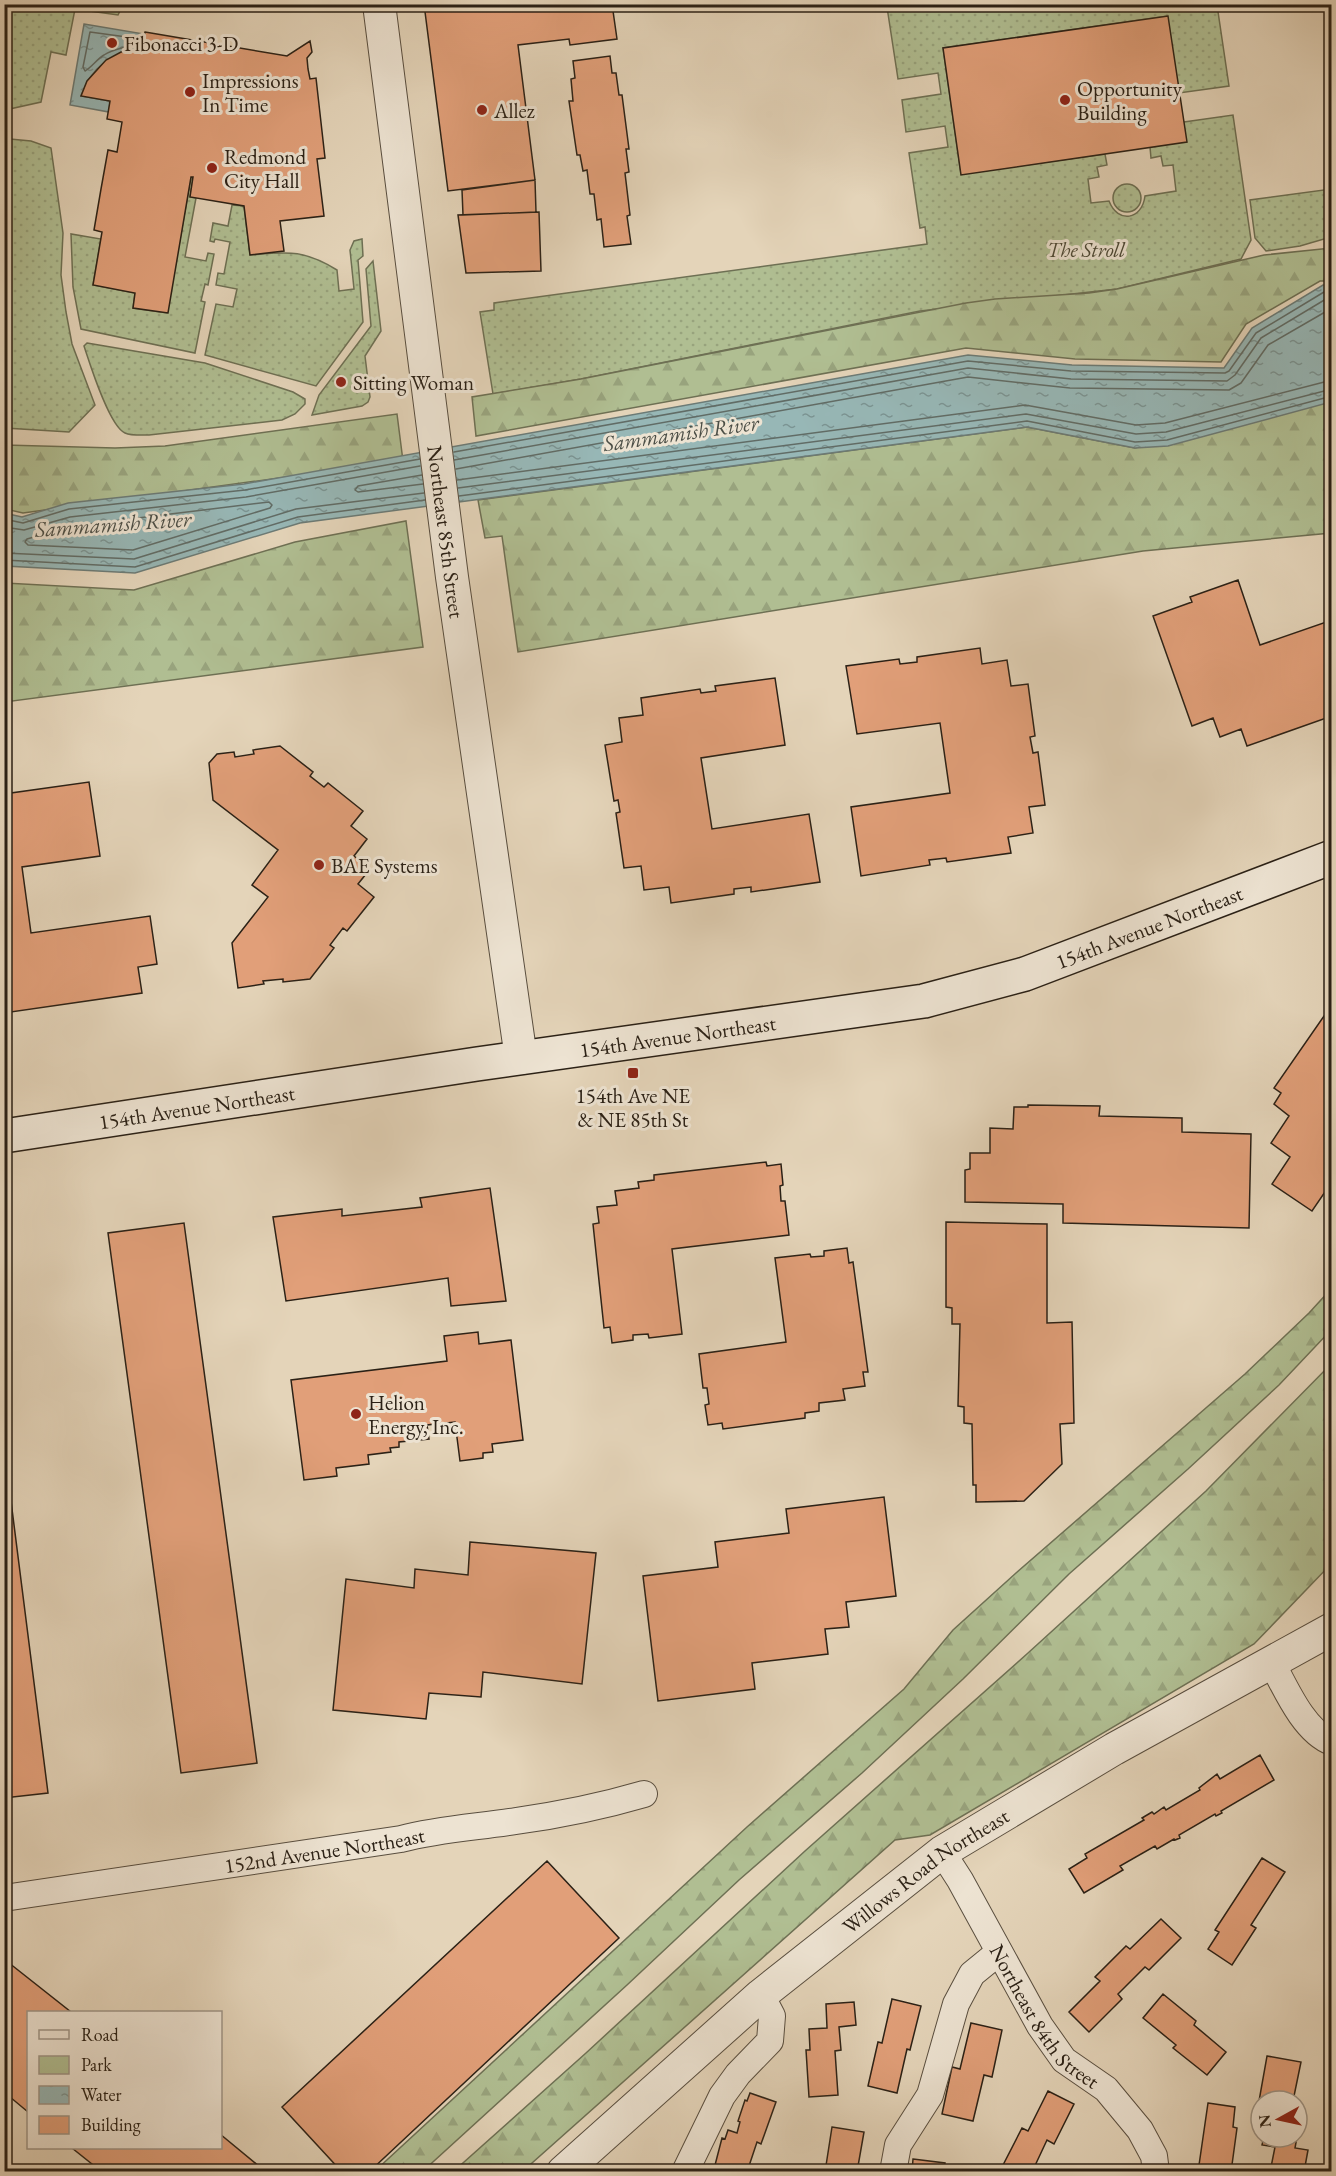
<svg xmlns="http://www.w3.org/2000/svg" width="1336" height="2176" viewBox="0 0 1336 2176" font-family="'EB Garamond',serif">
<style>
.green{fill:url(#green-dots);stroke:#6e7054;stroke-width:1.5}
.forest{fill:url(#forest-firs);stroke:#6e7054;stroke-width:1.5}
.water{fill:url(#water-ripples);stroke:#6c7b76;stroke-width:1.5}
.lines{fill:none;stroke-linecap:round;stroke-linejoin:round}
.shore{stroke:#616c66;stroke-width:1.5}
.building{fill:#e19f79;stroke:#2b2116;stroke-width:1.5}
.minor-casing{stroke:#594e3f;stroke-width:28}
.tertiary-casing{stroke:#594e3f;stroke-width:34}
.secondary-casing{stroke:#2b2116;stroke-width:36}
.minor{stroke:#ede3d2;stroke-width:26}
.tertiary{stroke:#ede3d2;stroke-width:32}
.secondary{stroke:#ede3d2;stroke-width:33}
.poi-dot{fill:#8f2418;stroke:#ede3d2;stroke-width:2}
.labels{text-anchor:middle;dominant-baseline:central;stroke-width:6;stroke-linejoin:round;paint-order:stroke}
.poi-label{font-size:21px;fill:#2b2116;stroke:#ede3d2;text-anchor:start}
.park-label{font-size:21px;font-style:italic;fill:#4c4835;stroke:#ede3d2}
.street-label{font-size:21px;fill:#2b2116;stroke:#ede3d2}
.water-label{font-size:22px;font-style:italic;fill:#4b4e46;stroke:#ede3d2}
</style>
<defs>
<pattern id="green-dots" width="8" height="8" patternUnits="userSpaceOnUse" patternTransform="scale(1.5)"><rect width="8" height="8" fill="#b0be92"/><path d="M2 2h.1M6 6h.1" fill="none" stroke="#98a37d" stroke-width="1.8" stroke-linecap="round"/></pattern>
<pattern id="forest-firs" width="22" height="20" patternUnits="userSpaceOnUse" patternTransform="scale(1.5)"><rect width="22" height="20" fill="#b0be92"/><path d="M5 1l3.5 6h-7zM16 11l3.5 6h-7z" fill="#98a37d"/></pattern>
<pattern id="water-ripples" width="26" height="14" patternUnits="userSpaceOnUse" patternTransform="scale(1.5)"><rect width="26" height="14" fill="#97b7b6"/><path d="M2 4q2-2 4 0t4 0M15 11q2-2 4 0t4 0" fill="none" stroke="#7b9493"/></pattern>
</defs>
<rect width="100%" height="100%" fill="#e4d4b9"/>
<filter id="stains"><feTurbulence type="fractalNoise" baseFrequency=".00333" numOctaves="4"/><feColorMatrix values="0 0 0 0 .2 0 0 0 0 .09 0 0 0 0 .02 0 0 0 .5 -.17"/></filter>
<radialGradient id="worn" r=".72"><stop offset=".6" stop-color="#630" stop-opacity="0"/><stop offset="1" stop-color="#630" stop-opacity=".3"/></radialGradient>
<!-- green -->
<path class="green" d="M902,4L1217,5L1229,86L1179,93L1167,16L943,48L961,174L1105,154L1107,165L1097,167L1099,177L1088,179L1091,203L1109,201C1118,224 1142,220 1145,196L1176,191L1173,165L1163,166L1161,156L1151,158L1150,147L1184,122L1233,115L1251,240L1241,259L1117,289L920,311L581,379L493,394L480,312L494,310V303L927,244L925,227L920,228L909,153L948,147L945,126L906,132L902,100L941,94L938,73L898,79L887,7Z
M4,5L5,4L123,5L118,15L75,9L66,55L51,52L41,102L5,110Z
M10,139L31,141L51,148L63,233L61,275L66,312L72,344L95,405L69,432L5,428L4,140Z
M191,177H193L190,197L196,198L185,257L206,261L208,253L214,254L208,285L205,284L201,301L205,302L195,353L81,329L73,287L71,234L101,239L93,285L135,293L133,308L167,313Z
M1113 198a14 14 0 1 1 28 0a14 14 0 1 1-28 0Z
M1331,189V237L1300,246L1266,251L1255,238L1250,200Z
M232,205L244,206L250,255C287,252 303,249 337,270L339,291L354,289L350,250L354,241L362,239L363,256L358,260L363,322L316,386L205,355L216,304L233,307L237,289L216,285L218,273L224,274L230,242L215,239L214,242L210,241L213,223L228,226Z
M373,261L381,331L365,356L370,397L368,402L362,406L312,415L319,395L371,326L366,269Z
M87,343L205,363L293,392L305,399V404L295,414L282,420L149,435C141,435 132,436 125,433C109,426 90,364 84,346Z"/>
<!-- forest -->
<path class="forest" d="M1331,248V281H1320L1246,324L1221,362L1075,359L966,348L476,436L472,397L581,379L966,303L995,299L1089,293L1117,289L1264,255Z
M1331,399V533L1143,551L518,652L502,536L485,538L478,500L1027,427L1135,448Z
M397,414L403,461L23,513L5,509V445L115,448L165,446Z
M406,521L423,647L5,702V583L134,590L295,542Z
M1331,1289V1330L1279,1385L1188,1469L1069,1574L963,1679L862,1773L739,1880L627,1985L423,2171H375L747,1827L904,1689L953,1630L1016,1573L1245,1374L1309,1313Z
M1331,1364V1564L1254,1644L930,1835L895,1840L523,2171H454L586,2053L805,1851L1028,1653L1206,1491Z"/>
<!-- water -->
<path class="water" d="M84,24L144,34L141,50C107,60 95,61 81,96L110,101L109,112L70,105Z
M1323,285H1331V402L1168,446L1135,448L1027,427L300,523L135,573L5,566L4,513L22,517L68,503L244,484L968,355L1072,365L1224,368L1252,328Z"/>
<g class="lines">
<!-- shore -->
<path class="shore" d="M90,32L134,38L136,43C127,48 114,48 104,55C97,59 92,67 85,71L83,67Z
M454,452L968,361L1071,371L1225,373L1229,371L1256,333L1324,292L1332,291
M454,460L968,368L1071,379L1227,381L1235,375L1261,338L1326,299H1332
M456,469L968,377L1070,388L1229,390L1241,383L1268,345L1332,308
M422,475L358,486L355,490L358,492L423,484
M457,480L1025,405L1136,425L1165,423L1332,380
M458,488L1026,414L1136,434L1166,432L1332,389
M459,496L1027,421L1135,442L1167,440L1332,396
M269,502L272,505L270,508L133,550L28,545L25,542L27,539L72,526Z
M4,519L23,523L69,509L245,490L420,459
M4,527L24,530L70,517L246,497L420,466
M4,553L134,559L296,509L424,493
M4,560L135,567L298,517L425,500"/>
</g>
<!-- building -->
<path class="building" d="M424,4H612L617,39L570,45L569,39L518,45L535,180L448,191Z
M1168,16L1187,142L961,175L943,48Z
M145,32L287,56L310,41L312,52L307,58L308,69L310,79L316,78L325,158L317,159L324,216L280,221L284,251L250,255L244,206L190,197L193,177H191L168,313L133,308L135,293L93,285L102,232L94,230L101,189L108,150L117,152L122,122L107,119L110,101L81,96L87,81L106,60L121,52L141,50Z
M610,56L612,73H616L619,95H622L629,149H626L629,172L625,173L630,215L627,216L631,244L604,247L601,219L597,220L594,194H590L587,170L583,171L580,155H577L569,101H573L571,79L575,78L573,61Z
M535,180L536,212L463,215L462,190Z
M539,212L541,271L466,273L458,215Z
M1238,580L1260,645L1332,620V716L1247,746L1241,729L1220,737L1213,718L1192,726L1153,616L1192,602L1190,597Z
M980,648L982,664L1007,660L1011,686L1028,684L1035,736L1030,737L1033,753L1038,752L1045,805L1029,807L1033,833L1008,837L1011,853L947,862L946,858L929,860L930,865L861,876L851,807L950,793L940,723L857,734L846,666L899,659L900,664L917,662V657Z
M775,678L785,745L701,758L712,829L809,814L820,882L751,892V887L734,889V894L671,903L669,887L644,890L641,866L624,868L616,813L620,812L618,800L614,801L605,745L622,742L619,718L643,715L641,698L700,689L701,693L716,691L715,686Z
M280,746L313,772L310,776L324,787L328,783L363,811L351,826L367,839L354,856L370,869L358,884L374,897L347,931L343,928L330,945L334,948L310,979L283,982V979L263,981L264,984L238,988L232,943L268,897L252,885L278,850L213,800L209,763L217,754L234,752L235,757L254,754L253,750Z
M89,782L100,856L22,867L31,933L150,916L157,964L138,967L142,993L4,1013V794Z
M1324,1016L1330,1021L1332,1019V1188L1329,1186L1312,1211L1272,1184L1290,1157L1271,1143L1289,1116L1274,1104L1281,1093L1274,1088Z
M1028,1105L1100,1106L1099,1116L1182,1118V1132L1251,1134L1249,1228L1063,1223V1204L965,1202V1170L970,1169V1153H990V1128L1013,1129L1014,1107H1028Z
M766,1162L767,1166L781,1164L783,1185L780,1186L781,1201H785L789,1235L672,1249L682,1334L649,1338L648,1334L633,1335V1340L612,1343L610,1327L604,1328L593,1224L599,1223L597,1207L617,1205L615,1191L639,1188L638,1182L654,1180V1175Z
M490,1188L506,1301L451,1306L448,1278L286,1301L273,1217L342,1209V1216L422,1207L420,1198Z
M946,1222L1047,1224V1323L1072,1322L1074,1423L1060,1424L1062,1464L1024,1501L976,1502V1485H973L972,1424L964,1423V1407L958,1406L960,1324H952V1308L946,1307Z
M184,1223L257,1763L181,1773L108,1233Z
M847,1248L849,1263L853,1262L868,1372H863L865,1386L843,1389L845,1400L819,1403V1411L805,1413V1418L723,1429L722,1423L708,1425L705,1405L709,1404L707,1388H703L699,1354L786,1342L775,1258L810,1254L811,1257L824,1256V1251Z
M478,1332L479,1344L511,1340L523,1440L492,1444L493,1452L483,1453V1458L460,1461L455,1422L427,1425L429,1439L399,1442V1447L390,1448L391,1452L368,1455L369,1464L336,1468L337,1476L304,1480L291,1380L447,1361L444,1336Z
M4,1446L48,1793L4,1798Z
M884,1497L896,1596L846,1602L849,1627L825,1629L828,1654L752,1663L755,1689L658,1701L643,1576L718,1567L715,1542L789,1533L786,1509Z
M470,1542L596,1553L582,1684L483,1672L481,1697L429,1693L426,1719L333,1710L346,1579L414,1588L415,1569L468,1575Z
M1260,1755L1274,1780L1221,1811L1222,1813L1216,1816L1215,1814L1179,1835L1180,1838L1175,1840L1174,1839L1157,1849L1155,1846L1120,1866L1123,1870L1084,1893L1069,1869L1087,1858L1085,1854L1144,1820L1142,1818L1152,1812L1154,1814L1164,1807L1166,1810L1200,1790L1199,1788L1217,1774L1220,1779Z
M1262,1858L1285,1872L1251,1925L1256,1928L1232,1965L1208,1949L1219,1932L1215,1930Z
M547,1861L619,1938L369,2172H342L282,2107Z
M1161,1919L1181,1938L1149,1970L1145,1967L1118,1994L1122,1999L1089,2032L1069,2012L1100,1981L1095,1977L1126,1946L1130,1949Z
M1332,1942V1986L1326,1943Z
M4,1959L71,2012H28V2112L4,2092Z
M1163,1994L1196,2021L1194,2025L1226,2052L1207,2075L1173,2048L1176,2045L1143,2018Z
M892,1999L921,2006L910,2050L907,2049L897,2093L868,2086L878,2042L882,2043Z
M854,2002L856,2025L839,2027L841,2050L835,2051L838,2095L809,2097L806,2050H810L809,2029L827,2028L826,2004Z
M971,2023L1002,2030L992,2077L984,2075L973,2121L942,2114L952,2067L960,2069Z
M1267,2056L1301,2062L1293,2101H1259Z
M1048,2091L1074,2104L1054,2144L1047,2140L1032,2172H1006L1001,2169L1022,2128L1028,2131Z
M750,2093L776,2102L761,2144L757,2142L747,2172H705L707,2167L714,2169L722,2138L725,2139L728,2130L737,2133L740,2122L738,2121L745,2100L747,2101Z
M1208,2103L1235,2107L1233,2127L1237,2128L1231,2172H1198Z
M832,2127L864,2132L857,2172H825Z
M220,2134L266,2172H102L72,2148H220Z
M1264,2137H1297L1295,2148L1308,2150L1304,2172H1270L1275,2147L1262,2145Z
M913,2159L945,2163L944,2172H912Z"/>
<g class="lines">
<defs>
<g id="minor">
<path d="M1272,1663C1285,1687 1304,1732 1332,1742"/>
<path id="s1" d="M942,1852L960,1880L1040,2026L1064,2060L1106,2089L1140,2130L1154,2156L1156,2172"/>
<path id="s2" d="M4,1898L401,1839C439,1829 478,1827 516,1821C559,1815 603,1806 644,1794"/>
<path d="M685,2172L722,2096L738,2074L770,2041L772,2016L761,1995"/>
<path d="M893,2172L898,2145L930,2095L956,2004L972,1974L999,1952"/>
</g>
<g id="tertiary">
<path id="s3" d="M379,4L452,577L521,1058"/>
<path id="s4" d="M563,2172L761,1995L942,1852L1114,1749L1332,1629"/>
</g>
<g id="secondary">
<path id="s5" d="M4,1136L477,1064L924,1001L1025,974L1332,857"/>
</g>
</defs>
<!-- minor casing -->
<use href="#minor" class="minor-casing"/>
<!-- tertiary casing -->
<use href="#tertiary" class="tertiary-casing"/>
<!-- secondary casing -->
<use href="#secondary" class="secondary-casing"/>
<!-- minor -->
<use href="#minor" class="minor"/>
<!-- tertiary -->
<use href="#tertiary" class="tertiary"/>
<!-- secondary -->
<use href="#secondary" class="secondary"/>
</g>
<!-- markers -->
<g class="poi-dot">
<circle cx="112" cy="43" r="6"/>
<circle cx="190" cy="92" r="6"/>
<circle cx="1065" cy="100" r="6"/>
<circle cx="482" cy="110" r="6"/>
<circle cx="212" cy="168" r="6"/>
<circle cx="341" cy="382" r="6"/>
<circle cx="319" cy="865" r="6"/>
<rect x="627" y="1067" width="12" height="12" rx="3"/>
<circle cx="356" cy="1414" r="6"/>
</g>
<g class="labels">
<!-- poi labels -->
<g class="poi-label">
<text x="124" y="43">Fibonacci 3-D</text>
<text x="202" y="80">Impressions<tspan x="202" dy="24">In Time</tspan></text>
<text x="1077" y="88">Opportunity<tspan x="1077" dy="24">Building</tspan></text>
<text x="494" y="110">Allez</text>
<text x="224" y="156">Redmond<tspan x="224" dy="24">City Hall</tspan></text>
<text x="353" y="382">Sitting Woman</text>
<text x="331" y="865">BAE Systems</text>
<text x="633" y="1095" text-anchor="middle">154th Ave NE<tspan x="633" dy="24">&amp; NE 85th St</tspan></text>
<text x="368" y="1402">Helion<tspan x="368" dy="24">Energy, Inc.</tspan></text>
</g>
<!-- park labels -->
<g class="park-label">
<text x="1086" y="249">The Stroll</text>
</g>
<!-- street labels -->
<g class="street-label">
<text stroke="none"><textPath href="#s3" startOffset="532">Northeast 85th Street</textPath></text>
<text stroke="none"><textPath href="#s5" startOffset="1167">154th Avenue Northeast</textPath></text>
<text stroke="none"><textPath href="#s5" startOffset="681">154th Avenue Northeast</textPath></text>
<text stroke="none"><textPath href="#s5" startOffset="195">154th Avenue Northeast</textPath></text>
<text stroke="none"><textPath href="#s2" startOffset="324">152nd Avenue Northeast</textPath></text>
<text stroke="none"><textPath href="#s4" startOffset="472">Willows Road Northeast</textPath></text>
<text stroke="none"><textPath href="#s1" startOffset="195">Northeast 84th Street</textPath></text>
</g>
<!-- water labels -->
<g class="water-label">
<text transform="translate(681 433) rotate(-8)">Sammamish River</text>
<text transform="translate(113 524) rotate(-4)">Sammamish River</text>
</g>
</g>
<!-- margin -->
<rect width="1336" height="2176" fill="none" stroke="#e4d4b9" stroke-width="24"/>
<rect x="6" y="6" width="1324" height="2164" fill="none" stroke="#2b2116" stroke-width="3"/>
<rect x="12" y="12" width="1312" height="2152" fill="none" stroke="#2b2116" stroke-width="1.5"/>
<!-- legend -->
<rect x="27" y="2011" width="195" height="138" fill="#ede3d2" stroke="#9f9587" stroke-width="1.5"/>
<rect x="39" y="2030" width="30" height="9" fill="#ede3d2" stroke="#9f9587" stroke-width="1.5"/>
<text x="81" y="2041" font-size="18" fill="#2b2116">Road</text>
<rect x="39" y="2056" width="30" height="18" fill="#b0be92" stroke="#9f9587" stroke-width="1.5"/>
<text x="81" y="2071" font-size="18" fill="#2b2116">Park</text>
<rect x="39" y="2086" width="30" height="18" fill="url(#water-ripples)" stroke="#9f9587" stroke-width="1.5"/>
<text x="81" y="2101" font-size="18" fill="#2b2116">Water</text>
<rect x="39" y="2116" width="30" height="18" fill="#e19f79" stroke="#9f9587" stroke-width="1.5"/>
<text x="81" y="2131" font-size="18" fill="#2b2116">Building</text>
<!-- north arrow -->
<g transform="translate(1279 2119) rotate(262)"><circle r="28" fill="#ede3d2" stroke="#9f9587" stroke-width="1.5"/>
<path d="M0-4.5L10 22L0 15L-10 22Z" fill="#8f2418"/>
<text y="-9" font-size="16" font-weight="bold" text-anchor="middle" fill="#2b2116">N</text>
</g>
<rect width="100%" height="100%" filter="url(#stains)"/>
<rect width="100%" height="100%" fill="url(#worn)"/>
</svg>
